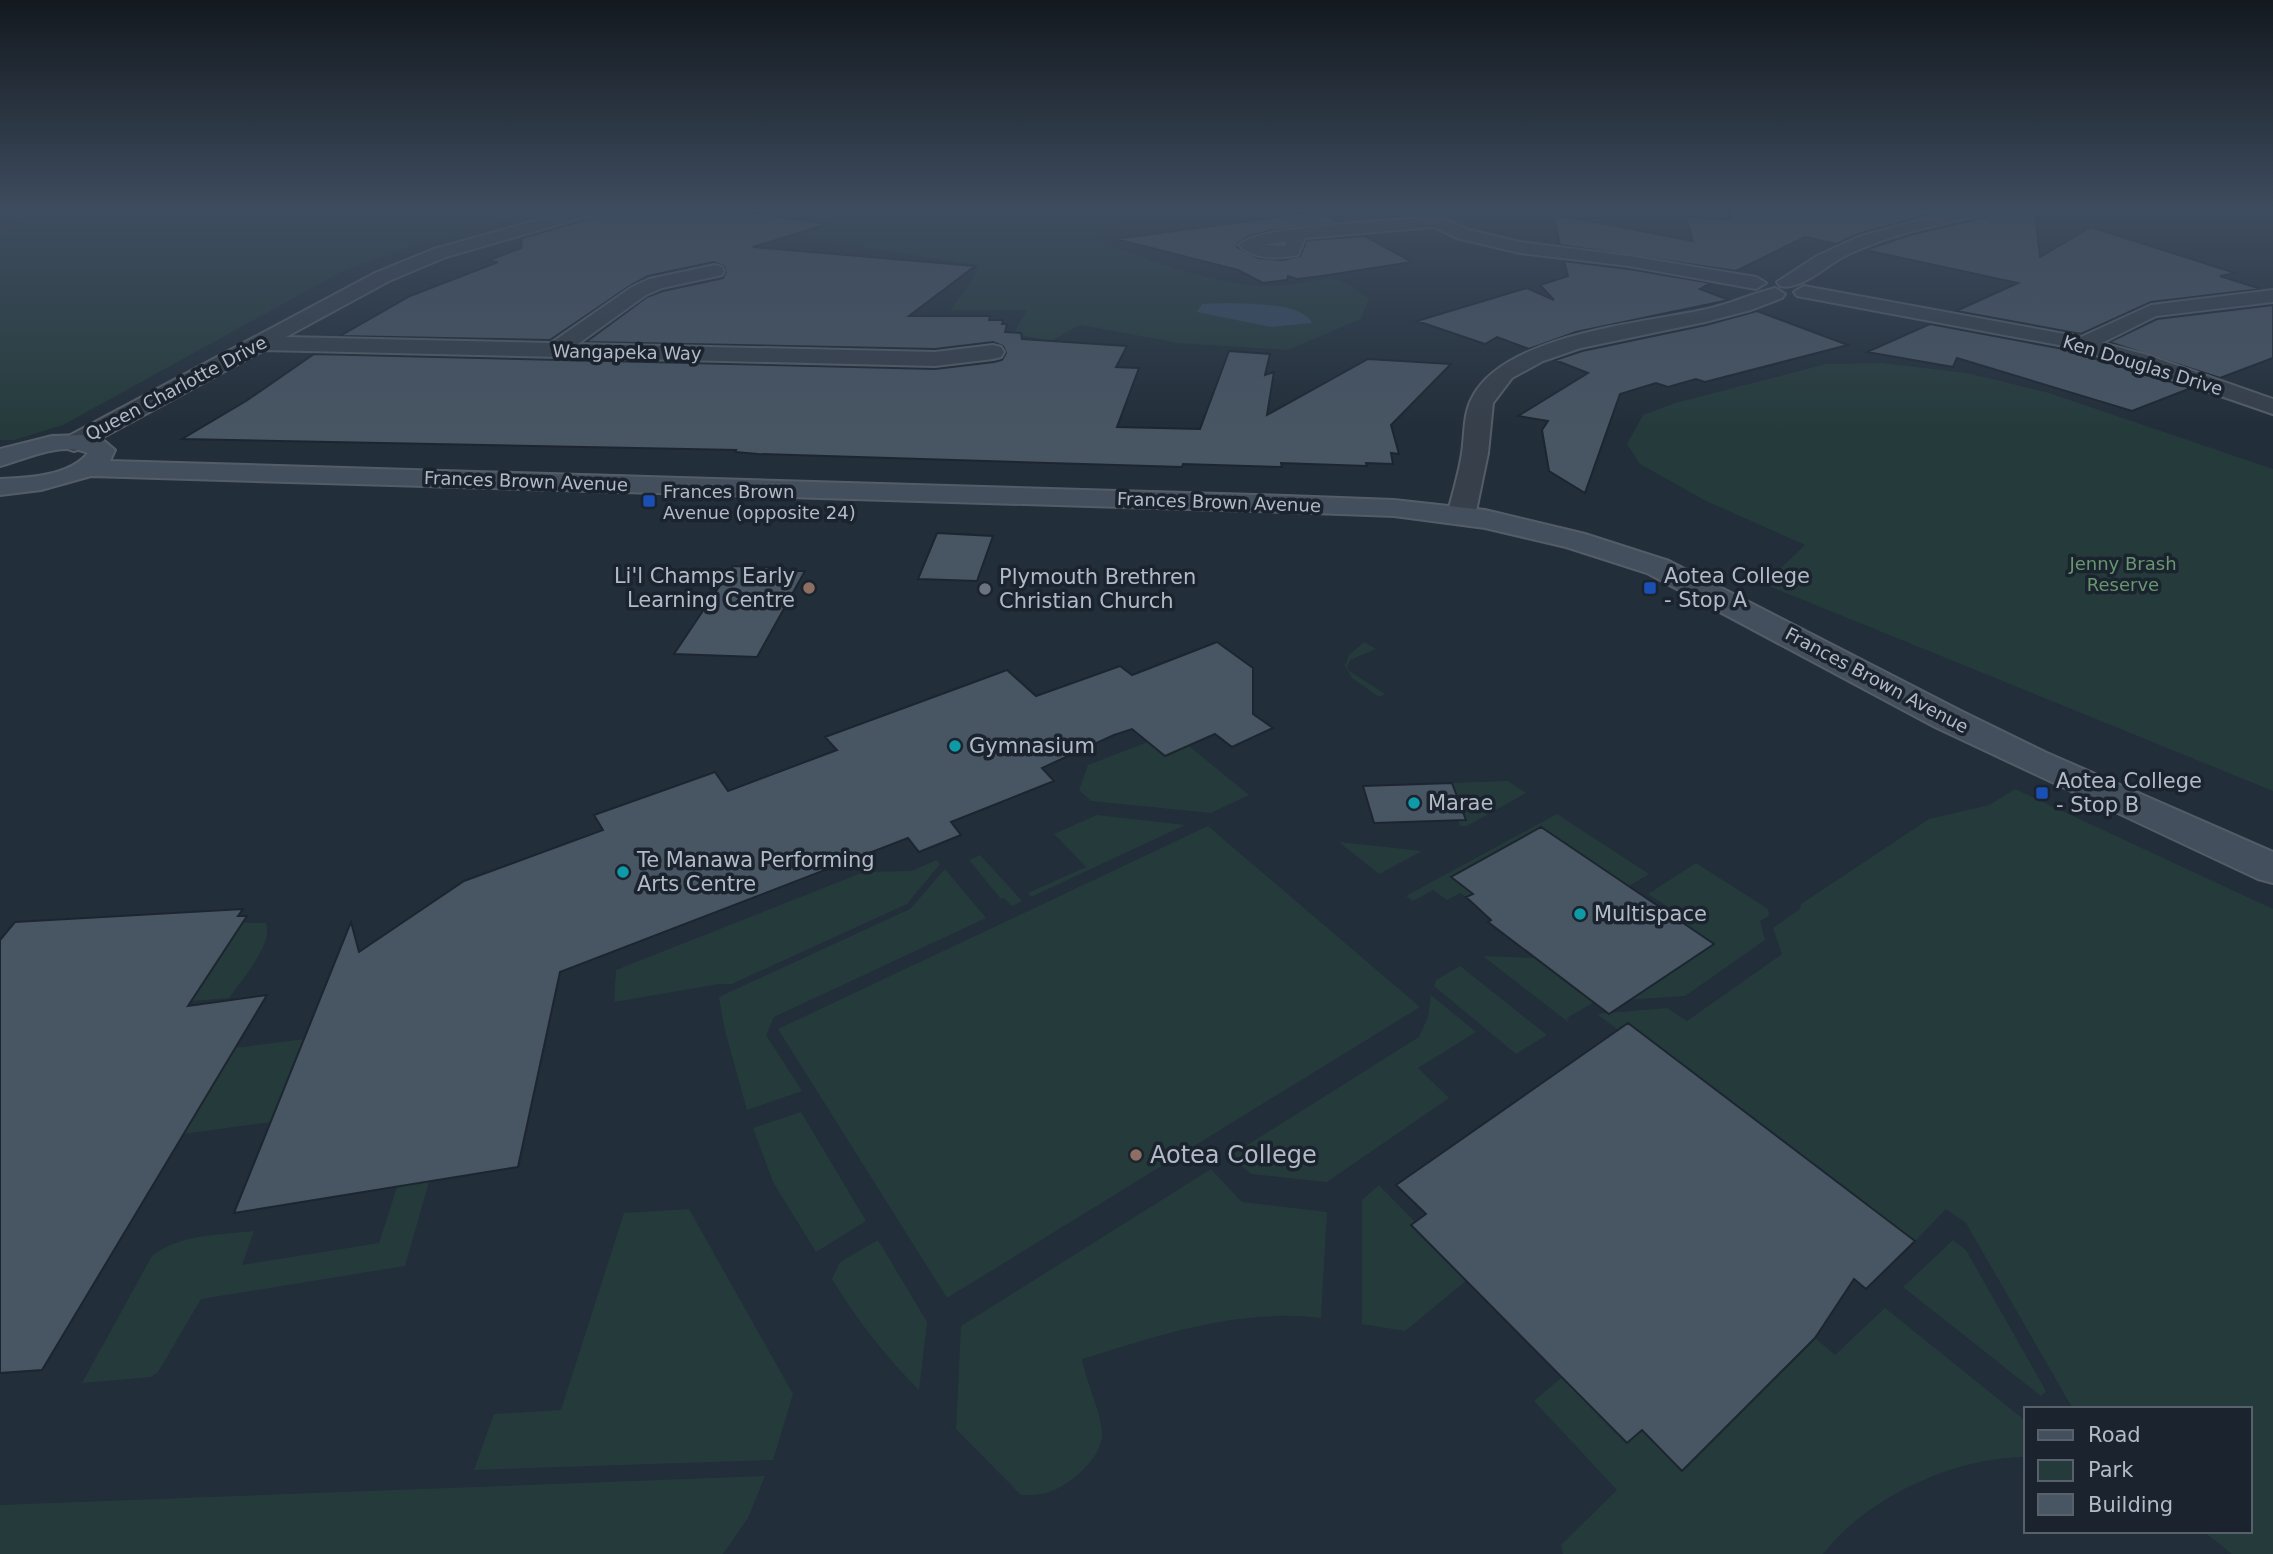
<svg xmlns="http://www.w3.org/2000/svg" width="2273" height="1554" viewBox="0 0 2273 1554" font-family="'DejaVu Sans',sans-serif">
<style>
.green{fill:#253b3b}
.water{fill:#364a60}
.building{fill:#485563;stroke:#1d2630;stroke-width:2}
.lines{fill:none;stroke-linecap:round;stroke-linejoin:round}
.street-casing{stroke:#545d67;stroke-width:4}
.secondary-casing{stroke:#545d67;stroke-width:4}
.street{fill:#363f4a;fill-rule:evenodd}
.secondary{fill:#444f5d;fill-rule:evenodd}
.transit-dot{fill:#1a4fb4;stroke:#1b242e;stroke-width:2.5}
.education-dot{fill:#8d6e63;stroke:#1b242e;stroke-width:2.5}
.worship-dot{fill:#6b7280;stroke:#1b242e;stroke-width:2.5}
.culture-dot{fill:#0f9aa8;stroke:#1b242e;stroke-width:2.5}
.labels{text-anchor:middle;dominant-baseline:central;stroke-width:7;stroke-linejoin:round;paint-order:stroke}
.far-street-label{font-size:18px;fill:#b1bac6;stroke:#1b242e}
.far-poi-label{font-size:18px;fill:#b1bac6;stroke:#1b242e;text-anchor:start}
.far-park-label{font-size:18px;fill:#689670;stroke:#1b242e}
.poi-label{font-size:21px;fill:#b1bac6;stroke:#1b242e;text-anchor:start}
.near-poi-label{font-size:24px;fill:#b1bac6;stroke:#1b242e;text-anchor:start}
</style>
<rect width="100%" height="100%" fill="#222e39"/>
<!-- green -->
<path class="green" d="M67,211H537L408,247L341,272L63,425L14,440H0V229Z
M760,211H1082L1127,225L1093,239C1148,259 1222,290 1280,286C1323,283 1330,266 1369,299L1361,319L1288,350L1178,343L1080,325L1051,341L1013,334L1027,310H950L974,278L977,265L810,239L808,234L832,222Z
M1882,363L1967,373L2049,393L2273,469V791L1764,584L1805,545L1704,500L1640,464L1627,444L1643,415L1675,403L1826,364Z
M1364,642L1376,649L1350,660L1347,666L1348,670L1385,694L1379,697L1352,678L1345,666L1349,655Z
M1148,742L1165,756L1189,746L1249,795L1211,813L1091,801L1079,790L1088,765Z
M1508,781L1526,793L1467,826H1460L1458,821L1466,820L1452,783Z
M2015,789L2273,909V1554H2232L2203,1531H2250V1409H2073L1966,1223L1946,1209L1915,1241L1628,1023L1618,1030L1597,1014L1667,1008L1687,1021L1782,954L1773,928L1800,909L1801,904L1929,819L1989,805Z
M1557,814L1649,874L1629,886L1541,827L1452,876L1473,894L1466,897L1460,893L1447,900L1433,890L1413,901L1406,896Z
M1097,815L1185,825L1031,897L1028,893L1086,867L1054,834Z
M1208,826L1420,1007L947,1298L778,1029Z
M1339,842L1422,851L1379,874Z
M980,855L1022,901L1012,906L1004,898L1001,899L969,860Z
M937,860L940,864L907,904L732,984H719L614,1002L616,970L864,872L911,871Z
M1696,863L1768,909L1769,916L1760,921L1765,940L1685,996L1594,1002L1567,1018L1568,1022L1483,956L1535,958L1592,1001L1713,944L1664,910L1668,907L1648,894Z
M945,869L986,918L774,1017L766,1035L802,1091L747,1110L724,1027L719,997L910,909Z
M242,923H266C274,943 241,981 229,998L191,1001Z
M1460,966L1547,1035L1516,1054L1434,986L1436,980Z
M1431,995L1476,1032L1418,1068L1449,1098L1327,1182L1251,1174L1230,1156L1419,1037L1428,1017Z
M305,1039L271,1122L183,1134L235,1048Z
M801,1112L866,1221L816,1252L773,1182L753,1128Z
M1460,1147L1761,1390L1815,1338L1835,1355L1885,1308L2022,1418L2026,1426V1457C1955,1457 1867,1497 1823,1554H1563L1561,1545L1617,1490L1534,1401L1562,1377L1627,1443L1642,1430L1681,1470L1743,1411Z
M1211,1169L1242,1202L1327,1212L1321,1318C1240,1308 1159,1335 1082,1359C1086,1382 1101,1411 1102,1433C1103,1456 1073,1482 1054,1490C1043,1495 1033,1495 1021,1495L956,1429L961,1326Z
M429,1182L405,1266L201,1299L158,1372L151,1377L82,1383L152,1256C179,1234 220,1235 254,1231L242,1265L379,1243L397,1187Z
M1379,1185L1415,1222L1412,1225L1467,1280L1405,1331L1362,1324V1200Z
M689,1209L793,1394L773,1460L474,1470L494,1414L561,1410L624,1213Z
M878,1240L927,1322L919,1390C885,1356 857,1320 832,1279L840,1262Z
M1953,1240L1966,1250L2046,1391L2041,1396L1903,1287Z
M765,1476L748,1518L723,1554H0V1505Z"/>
<!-- water -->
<path class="water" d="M1226,303C1248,304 1301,302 1312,323L1271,327L1197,312L1202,304Z"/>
<!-- building -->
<path class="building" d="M599,211H737L827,224L753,247L975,266L909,316H990L989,320H1003L1002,324H1007L1005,332L1021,333L1022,339L1127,346L1116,367L1139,368L1117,427L1200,429L1229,351L1270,354L1265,375L1274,372L1267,415L1368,359L1451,364L1391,425L1399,454L1391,453L1393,464L1366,463L1367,466L1281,463L1282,467L1183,464L1182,467L758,454L735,452L736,450L182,439L246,401L314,354L935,369L994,362L1002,360L1006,353L1003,346L993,342L935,349L586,342L647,297L663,291L723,278L726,272L724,266L714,262L648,276L631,285L550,340L340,336L410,296L498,262L487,261L521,248L522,238L596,217Z
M1321,211L1340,222L1269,231L1249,236L1238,243L1237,247L1258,258L1283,260L1300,256L1307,240L1365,236L1412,262L1322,276L1297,279L1288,276L1287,280L1263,283L1238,270L1116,239Z
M1732,211H1942L1857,234L1837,244L1805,237L1736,271L1560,245L1553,214L1693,241L1686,217L1731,220Z
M1989,211H2035L2040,257L2091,227L2235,273L2220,276L2261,289L2151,302L2081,334L1956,311L2018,283L1865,250L1913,234L1986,217Z
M1564,261L1629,269L1711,283L1700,289L1729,300L1576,332L1529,349L1497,337L1485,344L1417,321L1527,288L1554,300L1540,285L1568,276Z
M2273,305V358L2220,378L2109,342L2157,319Z
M1757,311L1848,345L1705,382L1696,379L1668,387L1656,383L1620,394L1585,493L1549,471L1542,430L1548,421L1518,416L1588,373L1555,360L1582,351L1706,325Z
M1930,324L2063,349L2191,388L2132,411L1957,358L1953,367L1867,352Z
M937,533L993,536L977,581L918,579Z
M733,566L786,568L785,571H805L757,657L674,654Z
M1217,642L1253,668V714L1273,728L1232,747L1215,734L1165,756L1132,729L1114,735L1042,768L1054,781L951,822L961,835L919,852L908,838L560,972L518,1167L234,1213L351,922L359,952L464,881L603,830L594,815L715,772L728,791L837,750L825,737L1007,670L1036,696L1120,666L1132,675Z
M1452,783L1466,820L1374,823L1363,786Z
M1541,827L1664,910L1714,944L1609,1014L1488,922L1491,920L1466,897L1473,894L1451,877Z
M243,909L238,916H247L188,1006L267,995L42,1370L0,1373V940L15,922Z
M1628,1023L1915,1241L1866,1289L1854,1279L1815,1338L1682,1471L1642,1430L1627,1443L1411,1225L1426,1214L1396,1185Z"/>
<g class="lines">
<defs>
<path id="street" d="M570,211H597L595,214L446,257L389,281L286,337L551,343L632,287L649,279L715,265L722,267L724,271L722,275L662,288L646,295L578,344L935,352L993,345L1001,347L1004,352L1001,357L993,359L935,366L264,350L83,448L74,451L65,448L61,443L65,438L375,273L434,249Z
M1416,211H1435L1446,220L1469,230L1520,242L1629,256L1756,277L1766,283L1756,289L1629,266L1520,253L1457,238L1434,227L1305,238L1298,255C1280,259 1253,260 1239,245C1255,226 1392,221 1423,218ZM1287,241L1285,246L1263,245Z
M1953,211H1987L1985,214C1936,226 1888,234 1843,257C1826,266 1800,291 1780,286L1777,282L1817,256L1858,237Z
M1804,286L2081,337L2151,305L2273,290V302L2156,316L2102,343L2147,355L2273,399V414L2131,365L2064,346L1797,296L1794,292Z
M1775,288L1785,294L1782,298L1751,310L1705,322L1581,348L1543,361L1512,378L1493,403L1488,453L1475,516L1471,522L1461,524L1451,522L1447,516C1452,495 1459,474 1462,453C1465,434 1463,413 1473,396C1506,335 1640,323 1703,310C1728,305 1751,294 1775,288Z"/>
<path id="secondary" d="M81,435L102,439L115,450L110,461L1287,496L1394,500L1485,510L1585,534L1669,561L1961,711L2047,753L2273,852V883L2258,879L1935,727L1647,573L1566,547L1485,528L1394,516L1287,512L91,476L41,490L0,495V479C27,478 70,476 88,453C61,441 26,459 0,466V449L52,436Z"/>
</defs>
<!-- street casing -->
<use href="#street" class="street-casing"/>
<!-- secondary casing -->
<use href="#secondary" class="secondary-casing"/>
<!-- street -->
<use href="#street" class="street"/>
<!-- secondary -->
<use href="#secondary" class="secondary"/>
</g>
<!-- sky -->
<linearGradient id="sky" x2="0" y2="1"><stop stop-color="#13191f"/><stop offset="0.49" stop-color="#3e4c5f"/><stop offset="1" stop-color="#3e4c5f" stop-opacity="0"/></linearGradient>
<rect width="2273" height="429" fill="url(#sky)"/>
<!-- markers -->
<g class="transit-dot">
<rect x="642" y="494" width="14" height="14" rx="3.5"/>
<rect x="1643" y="581" width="14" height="14" rx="3.5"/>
<rect x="2035" y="786" width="14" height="14" rx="3.5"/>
</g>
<g class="education-dot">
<circle cx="809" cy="588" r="7"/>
<circle cx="1136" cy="1155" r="7"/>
</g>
<circle class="worship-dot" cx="985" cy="589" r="7"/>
<g class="culture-dot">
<circle cx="955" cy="746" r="7"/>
<circle cx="1414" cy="803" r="7"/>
<circle cx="623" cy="872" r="7"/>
<circle cx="1580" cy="914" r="7"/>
</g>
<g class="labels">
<!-- far-street labels -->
<g class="far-street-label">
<text transform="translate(627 352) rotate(1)">Wangapeka Way</text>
<text transform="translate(2143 365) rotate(17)">Ken Douglas Drive</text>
<text transform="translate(176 388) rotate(-28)">Queen Charlotte Drive</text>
<text transform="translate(526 481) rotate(2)">Frances Brown Avenue</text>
<text transform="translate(1219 502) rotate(2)">Frances Brown Avenue</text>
<text transform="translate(1877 680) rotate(28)">Frances Brown Avenue</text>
</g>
<!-- far-poi labels -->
<g class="far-poi-label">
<text x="663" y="491">Frances Brown<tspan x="663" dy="21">Avenue (opposite 24)</tspan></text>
</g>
<!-- far-park labels -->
<g class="far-park-label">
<text x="2123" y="563">Jenny Brash<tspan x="2123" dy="21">Reserve</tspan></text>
</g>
<!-- poi labels -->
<g class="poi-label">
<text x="795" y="576" text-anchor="end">Li'l Champs Early<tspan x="795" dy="24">Learning Centre</tspan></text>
<text x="1664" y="576">Aotea College<tspan x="1664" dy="24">- Stop A</tspan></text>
<text x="999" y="577">Plymouth Brethren<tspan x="999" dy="24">Christian Church</tspan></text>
<text x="969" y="746">Gymnasium</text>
<text x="2056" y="781">Aotea College<tspan x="2056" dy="24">- Stop B</tspan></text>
<text x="1428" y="803">Marae</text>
<text x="637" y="860">Te Manawa Performing<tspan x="637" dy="24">Arts Centre</tspan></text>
<text x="1594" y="914">Multispace</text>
</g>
<!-- near-poi labels -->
<g class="near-poi-label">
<text x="1150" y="1155">Aotea College</text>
</g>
</g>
<!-- legend -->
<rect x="2024" y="1407" width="228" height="126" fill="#1b242e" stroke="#57606b" stroke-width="2"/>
<rect x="2038" y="1430" width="35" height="10" fill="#444f5d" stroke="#57606b" stroke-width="2"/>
<text x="2088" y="1442" font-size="21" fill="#b1bac6">Road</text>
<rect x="2038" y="1460" width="35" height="21" fill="#253b3b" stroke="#57606b" stroke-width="2"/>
<text x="2088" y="1477" font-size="21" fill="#b1bac6">Park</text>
<rect x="2038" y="1494" width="35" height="21" fill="#485563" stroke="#57606b" stroke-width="2"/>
<text x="2088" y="1512" font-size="21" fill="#b1bac6">Building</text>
</svg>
